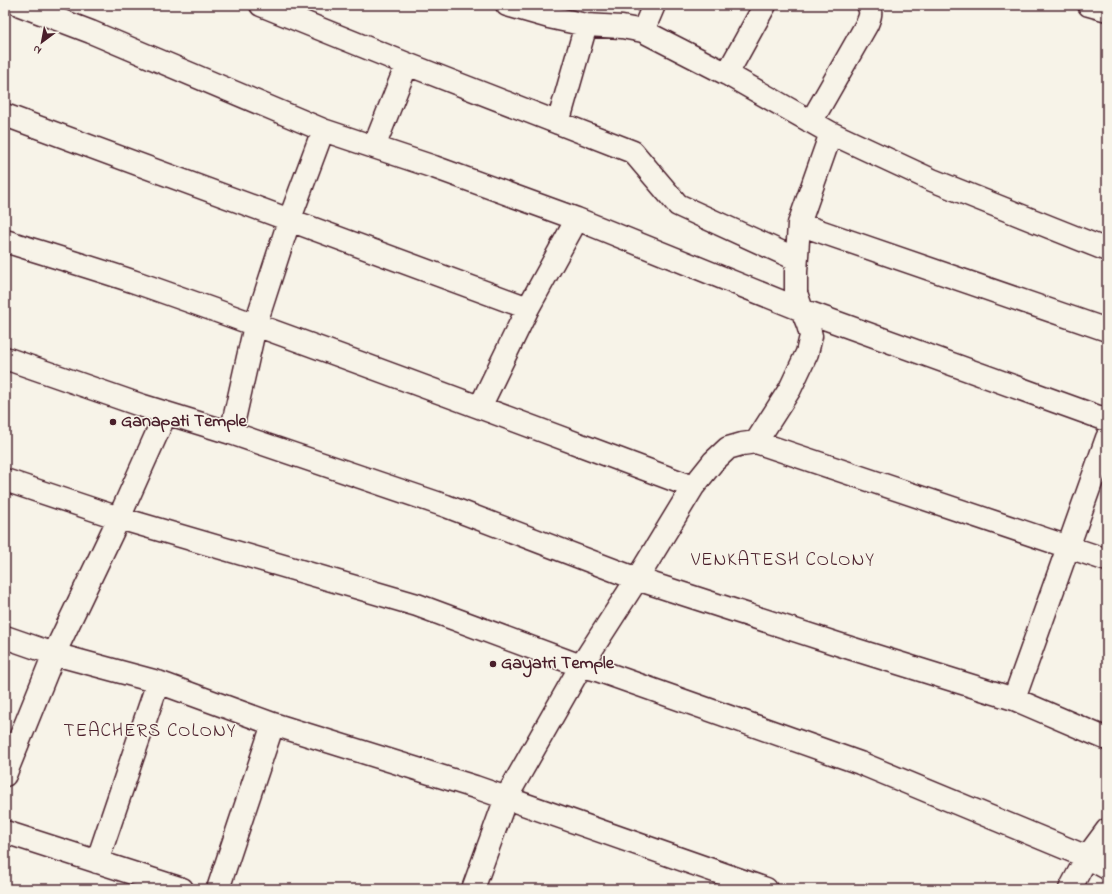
<svg xmlns="http://www.w3.org/2000/svg" width="1112" height="894" viewBox="0 0 1112 894" font-family="'Indie Flower',sans-serif">
<style>
.lines{fill:none;stroke-linecap:round;stroke-linejoin:round}
.street-casing{stroke:#4a1f2b;stroke-width:25}
.street{stroke:#f7f3e8;stroke-width:22}
.poi-dot{fill:#4a1f2b;stroke:#f7f3e8;stroke-width:1.5}
.labels{text-anchor:middle;dominant-baseline:central;stroke-width:3;stroke-linejoin:round;paint-order:stroke}
.poi-label{font-size:18px;font-weight:bold;fill:#4a1f2b;stroke:#f7f3e8;text-anchor:start}
.neighbourhood-label{font-size:19px;letter-spacing:1px;fill:#4a1f2b;stroke:#f7f3e8}
</style>
<rect width="100%" height="100%" fill="#f7f3e8"/>
<filter id="ink" filterUnits="userSpaceOnUse"><feTurbulence type="fractalNoise" baseFrequency=".025" numOctaves="2"/><feDisplacementMap in="SourceGraphic" scale="8" xChannelSelector="R" yChannelSelector="G"/><feConvolveMatrix kernelMatrix="1 2 1 2 8 2 1 2 1" color-interpolation-filters="sRGB"/></filter>
<g filter="url(#ink)">
<g class="lines">
<defs>
<path id="street" d="M20,5L91,32L323,130L434,167L577,219L802,310L1107,420
M261,5L407,64L633,152L678,205L796,259
M507,5L549,17L586,25L622,27L643,31L727,74L831,133L932,180L1107,250
M1089,5L1107,10
M643,31L654,5
M727,74L765,5
M5,115L528,308
M811,122L867,24C870,17 872,12 868,5
M558,123L586,25
M374,147L407,64
M799,224L1107,330
M5,241C49,255 94,268 138,283C324,348 508,418 693,487
M5,358L140,405L231,433L446,506L637,579L850,648L1014,699L1107,739
M480,407L528,308L577,219
M231,433L255,326L289,221L323,130
M756,442L790,389L807,353L811,336L808,325L802,310L796,293V272L799,224L831,133
M5,480L119,518L417,605L581,666L594,669L860,763L1087,857L1107,830
M5,637L54,654L158,682L273,724L475,787L766,889
M1014,699L1107,438
M5,775L54,654L119,518L166,413
M5,832L182,889
M97,862L158,682
M218,889L273,724
M473,889L506,798L581,666L637,579L693,487L713,462L728,448L742,444L756,442L1107,560
M1070,889L1087,857L1107,868"/>
</defs>
<!-- street casing -->
<use href="#street" class="street-casing"/>
<!-- street -->
<use href="#street" class="street"/>
</g>
</g>
<!-- markers -->
<g class="poi-dot">
<circle cx="113" cy="422" r="4"/>
<circle cx="493" cy="664" r="4"/>
</g>
<g class="labels">
<!-- poi labels -->
<g class="poi-label">
<text x="121" y="422">Ganapati Temple</text>
<text x="501" y="664">Gayatri Temple</text>
</g>
<!-- neighbourhood labels -->
<g class="neighbourhood-label">
<text x="783" y="560">VENKATESH COLONY</text>
<text x="150" y="731">TEACHERS COLONY</text>
</g>
</g>
<!-- margin -->
<rect width="1112" height="894" fill="none" stroke="#f7f3e8" stroke-width="20"/>
<rect x="10" y="10" width="1092" height="874" fill="none" stroke="#4a1f2b" stroke-width="1.5" filter="url(#ink)"/>
<!-- north arrow -->
<g transform="translate(42 42) rotate(212)" stroke="#f7f3e8" stroke-width="3" paint-order="stroke">
<path d="M0-3L7 15L0 10L-7 15Z" fill="#4a1f2b"/>
<text y="-6" font-size="11" font-weight="bold" text-anchor="middle" fill="#4a1f2b">N</text>
</g>
</svg>
